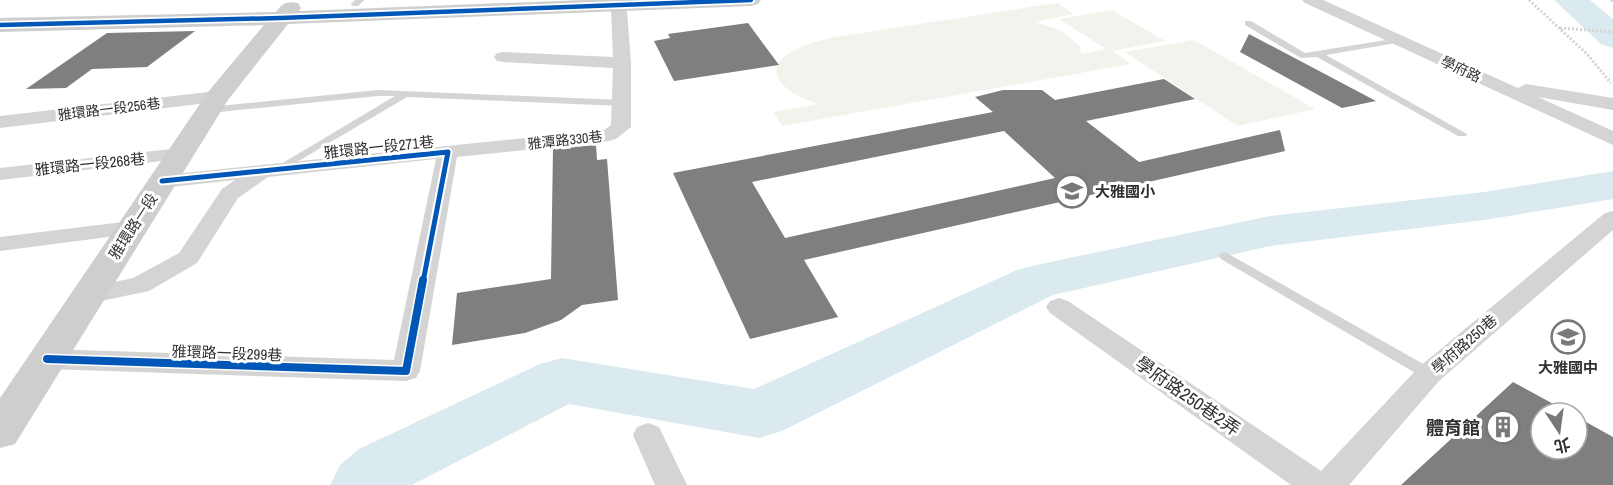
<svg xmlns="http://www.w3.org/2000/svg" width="1613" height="485" viewBox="0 0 1613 485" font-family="'Archivo Narrow','Noto Sans TC',sans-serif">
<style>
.green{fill:#f1f3ec}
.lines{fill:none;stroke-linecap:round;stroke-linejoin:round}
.river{fill:#dbeaee;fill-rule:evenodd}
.building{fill:#7f7f7f;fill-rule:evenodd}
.path{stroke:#d4d4d4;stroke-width:3;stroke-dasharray:2 2;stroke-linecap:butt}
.lane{fill:#d4d4d4;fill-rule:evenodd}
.street{fill:#d4d4d4;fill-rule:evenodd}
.secondary{fill:#cecece;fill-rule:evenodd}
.cycleway-far2-casing{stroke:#fff;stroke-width:8}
.cycleway-far1-casing{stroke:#fff;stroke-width:9}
.cycleway-casing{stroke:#fff;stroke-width:11}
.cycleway-far2{stroke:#0057b8;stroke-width:4.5}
.cycleway-far1{stroke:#0057b8;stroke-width:5}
.cycleway{stroke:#0057b8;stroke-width:8}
.labels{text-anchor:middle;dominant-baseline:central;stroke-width:6;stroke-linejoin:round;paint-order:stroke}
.far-street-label{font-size:14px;fill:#303030;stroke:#fff}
.street-label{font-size:15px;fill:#303030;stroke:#fff}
.poi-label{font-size:15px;font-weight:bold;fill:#303030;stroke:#fff;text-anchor:start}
.near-street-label{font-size:18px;fill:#303030;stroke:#fff}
.near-poi-label{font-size:18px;font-weight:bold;fill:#303030;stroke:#fff;text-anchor:end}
</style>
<rect width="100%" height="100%" fill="#fff"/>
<!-- green -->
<path class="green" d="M1057,3L1074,14L1035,22L1060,30L1080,46L1081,54L1106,49L1059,19L1112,10L1165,41L1113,51L1131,64L782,126L773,112L818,104C808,100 797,97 789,90C749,59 814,41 835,37Z
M1194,40L1315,109L1238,126L1125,52Z"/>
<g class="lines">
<!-- river -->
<path class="river" d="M1554,0H1590L1613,19V48L1601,44Z
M1613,171V199L1484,220L1270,246L1053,295L782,431L759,438L569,404L412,485H330L340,465L359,449L540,364L562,358L754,389L1017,270L1036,265L1270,216L1484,192Z"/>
</g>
<!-- building -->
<path class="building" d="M748,23L779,65L674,81L654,41L670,38L668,34Z
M195,31L147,67L92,69L66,88L26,89L107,33Z
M1249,34L1376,101L1342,108L1240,52Z
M1164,79L1195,99L1086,121L1139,162L1280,130L1285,151L804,260L838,317L750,339L673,173L993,112L975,97L1003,90H1042L1055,100ZM1004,131L1055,178L785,238L752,182Z
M596,145L597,160L607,159L618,300L582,305L561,320L525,333L452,345L457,293L551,279L553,149Z
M1513,382L1570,413H1541V449H1577V417L1613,437V485H1401Z"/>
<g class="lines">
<!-- path -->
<path class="path" d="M1529,0L1587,54L1611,83
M1611,0L1613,2
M1560,28L1613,32"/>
<!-- lane -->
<path class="lane" d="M355,0H364L358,6H352L351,4Z
M1245,21H1251L1305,53L1399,38L1400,40L1396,43L1326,55L1467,134L1466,136H1458L1317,57L1301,58L1245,25Z
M378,90L622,100L627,103L622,106L407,97L280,172L275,169L276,167L395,96H378L209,113L204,110L209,107Z
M1225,252L1434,370L1436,374L1434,378L1429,379L1424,378L1221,259L1219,256L1221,253Z"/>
<!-- street -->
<path class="street" d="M604,0H620L627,11L631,63V127L616,139L609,141L457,157L420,371L416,378L406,381L47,369L37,366L33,359L37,352L47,349L394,360L436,159L268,177L238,198L197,263L149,291L87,304L78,302L74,296L78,290L133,278L179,253L222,189L235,180L162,188L154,186L151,181L154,176L604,130L611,125L613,68L503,62L497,61L494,57L497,53L503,52L613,57L611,11Z
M1302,0H1323L1518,88L1526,84L1613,98V110L1538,97L1613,131V145L1305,3Z
M217,91L224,93L226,97L224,101L0,128V116Z
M180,148L187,150L190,154L187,158L0,180V168Z
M1613,211V230L1439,381L1349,485H1291L1050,313L1046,307L1050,301L1059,298L1068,301L1321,471L1419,367L1605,213Z
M131,221L139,223L143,228L139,233L0,251V237Z
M648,423L659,427L687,485H655L633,435L637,427Z"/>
<!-- secondary -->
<path class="secondary" d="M584,0H761L758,4L751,6L288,24L228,100L15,444L0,448V398L208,92L264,25L0,32V18L276,12C283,3 287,1 298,3L301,8L299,11Z"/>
<defs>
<path id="cycleway-far2" d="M0,25L280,18L751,0"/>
<path id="cycleway-far1" d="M162,181L448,152L423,282"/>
<path id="cycleway" d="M47,359L406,371L423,280"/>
</defs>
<!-- cycleway-far2 casing -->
<use href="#cycleway-far2" class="cycleway-far2-casing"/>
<!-- cycleway-far1 casing -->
<use href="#cycleway-far1" class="cycleway-far1-casing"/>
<!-- cycleway casing -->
<use href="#cycleway" class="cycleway-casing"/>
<!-- cycleway-far2 -->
<use href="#cycleway-far2" class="cycleway-far2"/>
<!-- cycleway-far1 -->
<use href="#cycleway-far1" class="cycleway-far1"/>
<!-- cycleway -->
<use href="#cycleway" class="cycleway"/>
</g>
<!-- icons -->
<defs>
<symbol id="school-ring" viewBox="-11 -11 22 22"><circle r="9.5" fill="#fff" stroke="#787878" stroke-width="1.5"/><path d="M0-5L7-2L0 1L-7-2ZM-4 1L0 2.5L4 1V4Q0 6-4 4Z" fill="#787878"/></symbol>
<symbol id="building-ring" viewBox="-11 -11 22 22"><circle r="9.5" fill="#fff" stroke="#787878" stroke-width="1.5"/><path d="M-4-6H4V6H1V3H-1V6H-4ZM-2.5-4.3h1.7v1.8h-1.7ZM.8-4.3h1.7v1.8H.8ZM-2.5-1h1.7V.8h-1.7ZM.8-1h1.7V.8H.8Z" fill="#787878"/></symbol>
</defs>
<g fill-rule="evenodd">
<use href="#school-ring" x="1053" y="172" width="38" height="38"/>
<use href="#school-ring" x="1549" y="318" width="38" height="38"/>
<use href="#building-ring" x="1484" y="408" width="38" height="38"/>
</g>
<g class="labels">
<!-- far-street labels -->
<g class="far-street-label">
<text transform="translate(1461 69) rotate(25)">學府路</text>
<text transform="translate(109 109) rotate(-7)">雅環路一段256巷</text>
<text transform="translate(565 140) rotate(-6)">雅潭路330巷</text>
</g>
<!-- street labels -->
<g class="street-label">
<text transform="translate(379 147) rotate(-6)">雅環路一段271巷</text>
<text transform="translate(90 164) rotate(-6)">雅環路一段268巷</text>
<text transform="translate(133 226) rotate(-57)">雅環路一段</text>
<text transform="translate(1464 344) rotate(-41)">學府路250巷</text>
<text transform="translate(227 353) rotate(2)">雅環路一段299巷</text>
</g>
<!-- poi labels -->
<g class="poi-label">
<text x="1095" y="191">大雅國小</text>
<text x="1568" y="367" text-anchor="middle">大雅國中</text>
</g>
<!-- near-street labels -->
<g class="near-street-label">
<text transform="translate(1188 396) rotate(35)">學府路250巷2弄</text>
</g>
<!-- near-poi labels -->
<g class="near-poi-label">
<text x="1480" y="427">體育館</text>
</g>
</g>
<!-- north arrow -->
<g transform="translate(1559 431) rotate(167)"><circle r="28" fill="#ffffff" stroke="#acacac" stroke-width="1.5"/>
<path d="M0-4.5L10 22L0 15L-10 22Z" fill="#787878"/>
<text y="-9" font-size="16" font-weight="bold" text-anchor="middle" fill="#303030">北</text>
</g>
</svg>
